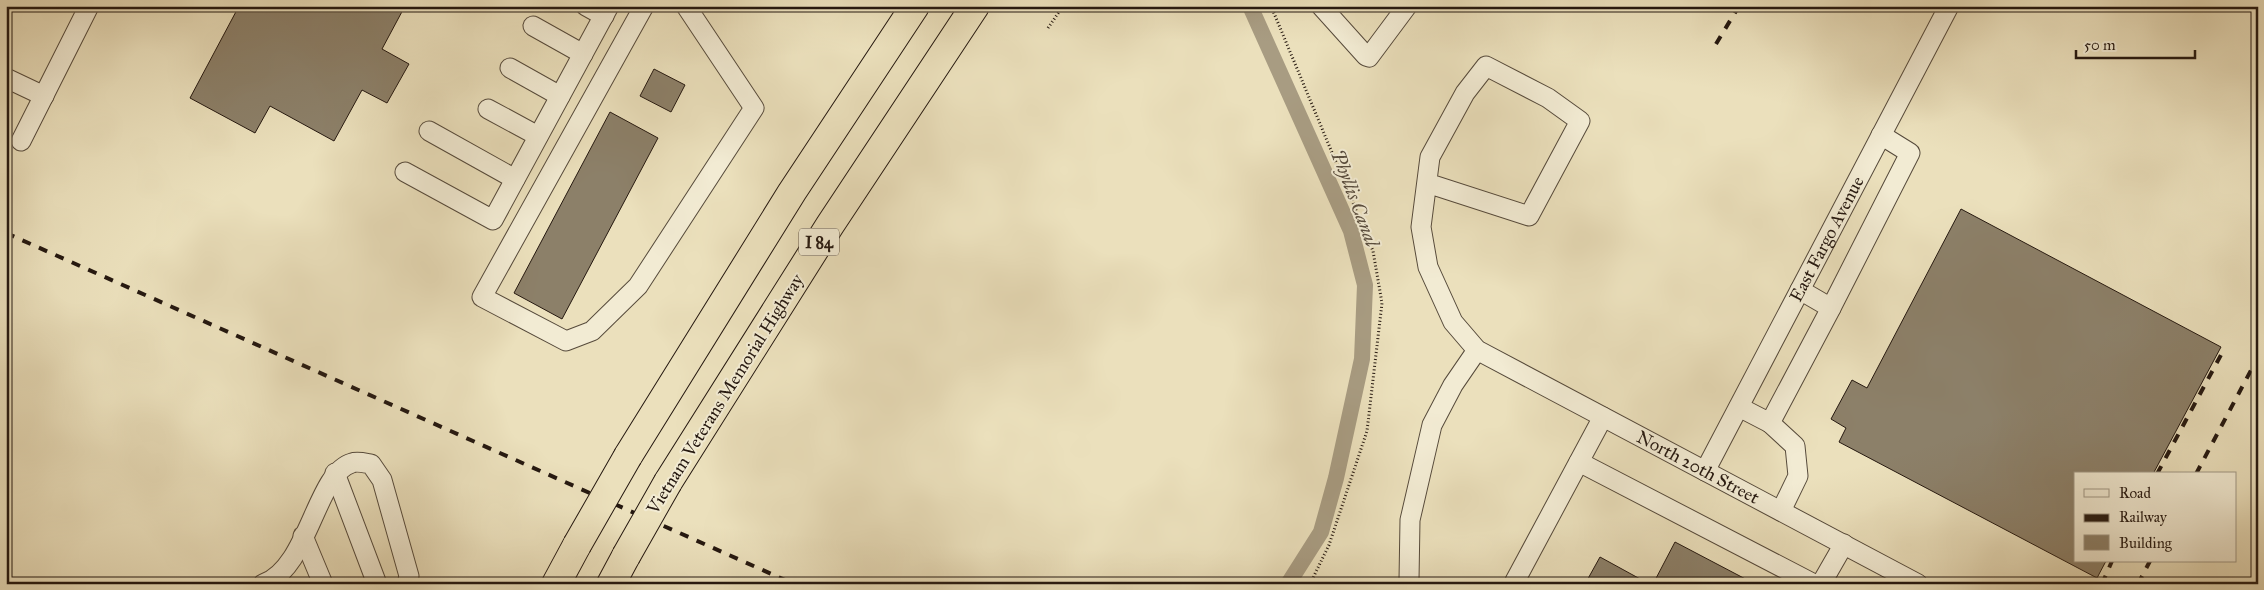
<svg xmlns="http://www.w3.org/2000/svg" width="2264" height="590" viewBox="0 0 2264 590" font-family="'IM FELL Great Primer',serif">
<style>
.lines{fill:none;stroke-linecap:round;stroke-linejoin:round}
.canal{stroke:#a89c82;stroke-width:16}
.building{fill:#8c8069;stroke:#251810}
.minor-casing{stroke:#564a3b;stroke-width:21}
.highway-casing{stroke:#251810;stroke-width:30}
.path{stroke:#251810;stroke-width:3;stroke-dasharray:1 2.5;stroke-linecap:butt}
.minor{stroke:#f2ebd3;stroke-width:19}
.highway{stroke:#ebe0bc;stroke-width:28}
.rail{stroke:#251810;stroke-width:4;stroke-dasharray:9 9;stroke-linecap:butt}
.highway-bridge-casing{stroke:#251810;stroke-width:30;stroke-linecap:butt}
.highway-bridge{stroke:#ebe0bc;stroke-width:28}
.labels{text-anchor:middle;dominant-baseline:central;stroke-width:4;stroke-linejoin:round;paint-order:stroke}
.shield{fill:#f2ebd3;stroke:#62574a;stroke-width:1}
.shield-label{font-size:16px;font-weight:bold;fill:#251810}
.street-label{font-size:18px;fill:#251810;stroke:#f2ebd3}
.water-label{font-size:19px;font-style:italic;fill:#594d3e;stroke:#f2ebd3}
</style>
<rect width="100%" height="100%" fill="#ebe0bc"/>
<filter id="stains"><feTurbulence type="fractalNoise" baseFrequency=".004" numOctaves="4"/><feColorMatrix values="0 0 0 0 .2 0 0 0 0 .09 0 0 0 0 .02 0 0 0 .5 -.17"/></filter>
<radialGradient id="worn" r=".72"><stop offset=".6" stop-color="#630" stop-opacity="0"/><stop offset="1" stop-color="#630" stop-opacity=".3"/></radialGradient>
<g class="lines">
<!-- canal -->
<path class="canal" d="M1250,6L1351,231L1365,285L1362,359L1336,478L1321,532L1288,584"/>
</g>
<!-- building -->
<path class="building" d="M239,6H405L382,49L409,64L387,103L362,90L334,141L270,106L255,133L190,98Z
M654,69L685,85L671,112L640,96Z
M610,112L658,138L562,319L514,293Z
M1961,209L2221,347L2153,474H2075V561H2106L2097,578L1839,442L1846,428L1831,419L1852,380L1867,388Z
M1675,542L1755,584H1653Z
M1600,557L1642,580L1640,584H1585Z"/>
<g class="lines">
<defs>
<g id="minor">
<path d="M586,6L604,16"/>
<path d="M644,6L482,297L566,341L592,331L638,286L754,108L686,6"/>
<path d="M1321,6L1366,56L1369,57L1407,6"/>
<path d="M533,26L583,54"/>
<path d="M510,68L560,96"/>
<path d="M6,78L44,96"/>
<path d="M488,109L538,136"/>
<path d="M429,131L515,179"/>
<path d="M21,141L89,6"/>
<path d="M405,172L493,220L609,6"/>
<path id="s1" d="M1427,183L1529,216L1580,121L1548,98L1486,66L1465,93L1430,157L1421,227L1428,267L1453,322L1477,350L1918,584"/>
<path d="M1831,308L1910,153L1881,135"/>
<path d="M1739,407L1770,423L1831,308L1800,290"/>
<path d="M1770,423L1795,446L1798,476L1781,511"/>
<path d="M1579,462L1814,584"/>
<path id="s2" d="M1705,471L1949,6"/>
<path d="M335,473L377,584"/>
<path d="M303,536L323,584"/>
<path d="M1409,580L1410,520L1432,425L1453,385L1477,350"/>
<path d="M1515,581L1603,417"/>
<path d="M263,584C309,568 316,473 352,463C357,461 365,463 371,464L382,480L409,576L407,584"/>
<path d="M1821,584L1844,544"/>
</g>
<path id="highway" d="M628,456L792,192L915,6
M668,482L830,225L975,6
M556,584L577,545
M611,584L626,556"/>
</defs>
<!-- minor casing -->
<use href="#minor" class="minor-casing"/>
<!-- highway casing -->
<use href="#highway" class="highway-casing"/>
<!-- path -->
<path class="path" d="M1271,6L1373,251L1382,303L1367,431L1329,545L1310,584
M1048,28L1063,6"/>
<!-- minor -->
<use href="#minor" class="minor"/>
<!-- highway -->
<use href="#highway" class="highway"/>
<!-- rail -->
<path class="rail" d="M1716,44L1739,6
M6,233L794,584
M2157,474L2222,353
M2196,474L2258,357
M2102,584L2112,561
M2138,584L2150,561"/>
<defs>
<path id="highway-bridge" d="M577,545L628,456
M626,556L668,482"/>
</defs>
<!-- highway-bridge casing -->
<use href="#highway-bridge" class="highway-bridge-casing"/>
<!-- highway-bridge -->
<use href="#highway-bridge" class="highway-bridge"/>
</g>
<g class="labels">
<!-- shield labels -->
<rect class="shield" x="799" y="228.5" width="40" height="27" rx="4"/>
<g class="shield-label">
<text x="819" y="242">I 84</text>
</g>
<!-- street labels -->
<g class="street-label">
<text stroke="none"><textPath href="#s2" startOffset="262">East Fargo Avenue</textPath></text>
<text transform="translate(725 394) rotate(-58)">Vietnam Veterans Memorial Highway</text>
<text stroke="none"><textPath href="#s1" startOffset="890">North 20th Street</textPath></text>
</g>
<!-- water labels -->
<g class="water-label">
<text transform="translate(1355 198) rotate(69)">Phyllis Canal</text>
</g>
</g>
<!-- margin -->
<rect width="2264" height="590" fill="none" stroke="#ebe0bc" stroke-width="25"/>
<rect x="8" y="8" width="2249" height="575" fill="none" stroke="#251810" stroke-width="2.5"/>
<rect x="12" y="12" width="2239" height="565" fill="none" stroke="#251810"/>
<!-- legend -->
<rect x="2074" y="472" width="162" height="90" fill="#f2ebd3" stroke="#a09785"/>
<rect x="2084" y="489" width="25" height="8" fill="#f2ebd3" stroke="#a09785"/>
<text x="2119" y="498" font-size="15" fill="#251810">Road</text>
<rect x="2084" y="514" width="25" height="8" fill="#251810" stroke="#a09785"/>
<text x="2119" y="522" font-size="15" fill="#251810">Railway</text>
<rect x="2084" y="535" width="25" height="15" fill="#8c8069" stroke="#a09785"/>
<text x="2119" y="548" font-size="15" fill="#251810">Building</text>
<!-- scale -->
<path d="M2076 50v8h119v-8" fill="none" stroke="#251810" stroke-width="2.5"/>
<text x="2084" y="50" font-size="15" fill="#251810" stroke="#f2ebd3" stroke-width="4" paint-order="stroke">50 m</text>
<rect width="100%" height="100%" filter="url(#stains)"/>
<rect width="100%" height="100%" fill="url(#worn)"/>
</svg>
